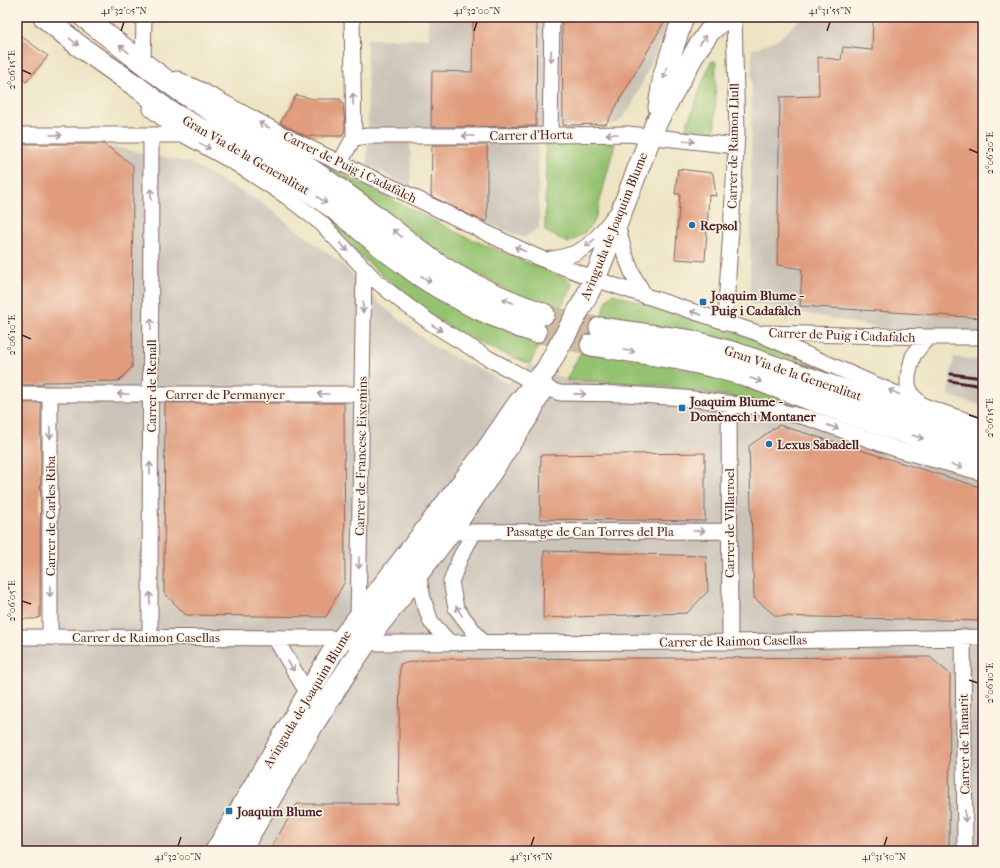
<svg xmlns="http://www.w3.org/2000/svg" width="1000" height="868" viewBox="0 0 1000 868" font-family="'IM FELL French Canon',serif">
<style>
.industrial{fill:#cac3b8}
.green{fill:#94c270;stroke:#6f704e}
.building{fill:#e09c7d}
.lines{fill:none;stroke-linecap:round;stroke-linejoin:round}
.secondary-tunnel{stroke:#ccbda4;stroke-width:21;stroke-dasharray:21 10;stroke-linecap:butt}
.street-casing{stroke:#836460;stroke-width:17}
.secondary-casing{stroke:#836460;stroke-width:23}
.street{stroke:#fff;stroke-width:15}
.secondary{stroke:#fff;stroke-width:21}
.rail{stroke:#4a1f2b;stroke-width:3}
.oneway{stroke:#ae9aa0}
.ticks{fill:none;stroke:#4a1f2b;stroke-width:1.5}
.poi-dot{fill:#1f6fb2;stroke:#fcf5e5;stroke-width:1.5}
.labels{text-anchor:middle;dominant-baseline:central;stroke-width:3;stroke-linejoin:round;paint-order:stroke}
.street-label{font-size:13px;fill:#4a1f2b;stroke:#fcf5e5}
.poi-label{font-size:13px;font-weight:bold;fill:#4a1f2b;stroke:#fcf5e5;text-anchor:start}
.neatline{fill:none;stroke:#4a1f2b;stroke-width:1.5}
.ticks-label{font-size:10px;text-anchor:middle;fill:#4a1f2b}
</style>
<rect width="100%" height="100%" fill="#fcf5e5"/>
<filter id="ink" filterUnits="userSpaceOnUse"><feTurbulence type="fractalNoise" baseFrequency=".025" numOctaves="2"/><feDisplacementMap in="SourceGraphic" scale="8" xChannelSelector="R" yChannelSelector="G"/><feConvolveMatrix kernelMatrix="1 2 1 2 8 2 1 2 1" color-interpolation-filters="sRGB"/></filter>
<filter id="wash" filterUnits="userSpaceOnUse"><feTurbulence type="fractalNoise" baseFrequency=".012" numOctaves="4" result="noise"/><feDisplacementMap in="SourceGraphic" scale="16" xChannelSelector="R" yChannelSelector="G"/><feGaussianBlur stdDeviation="0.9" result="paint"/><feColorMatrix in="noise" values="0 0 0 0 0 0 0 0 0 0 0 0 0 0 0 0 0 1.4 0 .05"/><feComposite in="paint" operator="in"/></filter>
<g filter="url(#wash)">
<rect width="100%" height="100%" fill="#ece4c2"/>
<!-- industrial -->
<path class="industrial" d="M428,17H668L670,21L630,109L618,123L539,128L538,148L539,228L523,238L487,222V144L486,129L410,128L411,188L367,164L368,136L367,39H429Z
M802,17H983V337H929L750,303L752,49L758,48L780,38Z
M100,144L190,163L260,202L342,264L381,305L437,349L508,383L530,364L566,380L650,384L735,397L983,462V851H17V637H50V394H17V146Z
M954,357L983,361V406L949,396L951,374Z"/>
<!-- green -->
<path class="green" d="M715,61L716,64L715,128C714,129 714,131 713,131C710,134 690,130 685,130L709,66L711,62Z
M546,141L615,143L595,220C587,232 581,236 568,243L545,231Z
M284,142L369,188L464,236L568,279L572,284V288L560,309L519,296L443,258Z
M254,167L501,328L540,343L530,364L490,348L451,328L417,305L364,259Z
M613,294L620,296L686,317L716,325L770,346L896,402L600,319L608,298Z
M581,352L622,357L705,373L851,423L735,397L650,384L566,380Z"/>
<g id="blocks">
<!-- building -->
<path class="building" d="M473,17H537L536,126L431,127L432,71L472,72Z
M562,17H667L606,124L563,125Z
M873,17H983V318L800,306L802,269L777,265L780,97L819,96L818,57L841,60L843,47L872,50Z
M17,33L48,56L26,82L17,75Z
M296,95L314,99H340L343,104L345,124V130L342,136H306L280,123Z
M17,144H104L133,165L132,367L119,381L43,382V385H17Z
M432,145H487V222L472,216L431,196Z
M678,169L713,173L716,196L709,195L705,261L675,259L680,194H675Z
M17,403H41L40,617L35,619H17Z
M165,403H344L345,581L326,617L186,615L164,593Z
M779,425L983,488V621L776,616L754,598L749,446Z
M705,453V521L540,519L541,455Z
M544,551L706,556L708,591L687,613L543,618Z
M930,657L950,674L949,851H269L297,804H398L400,664L429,659Z"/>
</g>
</g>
<g filter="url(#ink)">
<use href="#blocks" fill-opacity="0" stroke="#836460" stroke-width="1"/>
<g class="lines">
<!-- secondary-tunnel -->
<path class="secondary-tunnel" d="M544,314L561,319L600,328
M536,332L591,345"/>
<defs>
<path id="street" d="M352,17L354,138
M143,64L144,17
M177,79L199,89L287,137L340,163L407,194L503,241L537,257L595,279L755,332L927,407L974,423
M151,109L184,135L235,163L286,196L321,223L375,280L401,301L431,323L488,358L542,387L560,393L626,394L683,398L704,400L769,409L808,418L899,450L983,473
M550,134L552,17
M17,135H184
M340,163L350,144L354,138L368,136H477L628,134L736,146
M617,224L625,255L634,277L645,296
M546,260C556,258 567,257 577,252C593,245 604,229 615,215
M725,323L737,134L734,17
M764,333L929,337H983
M17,394H362
M50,394V637
M729,403L730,642
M921,404L912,395L908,385V376L913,356L922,344L929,337
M450,532L730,531
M474,532L460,558L451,582L456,608L482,642
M420,568L418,574L423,599L431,622L449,642
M358,621L364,268
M17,637L328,638C344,639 360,643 376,643L730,642L983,637
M150,637L151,135
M963,637L965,851
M275,638L308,694"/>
<path id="secondary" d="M44,17L78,45L140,89L167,110L193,125L262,161L296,182L336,210L389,253L419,275L438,287L474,307L517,326L536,332
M84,17C117,43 150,70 185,94C224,120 267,141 307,167C331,183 355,200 378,218C398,233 417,250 438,264C471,286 507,301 544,314
M659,107L664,75L683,17
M600,328L692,341L732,352L943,424L983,435
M591,345L679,359L715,367L741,374C821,403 901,435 983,456
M216,851L332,653L342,639L484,454L518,404L535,383L546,370L585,299L595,279L656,123L697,49L709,32L725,17
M240,851L314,723L350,666L376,628L450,532L484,483L530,413L543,386"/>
</defs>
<!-- street casing -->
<use href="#street" class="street-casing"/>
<!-- secondary casing -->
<use href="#secondary" class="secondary-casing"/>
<!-- street -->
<use href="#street" class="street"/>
<!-- secondary -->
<use href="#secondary" class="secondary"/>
<!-- rail -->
<path class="rail" d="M951,374L983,378
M950,381L983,386"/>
</g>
<!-- one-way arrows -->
<defs><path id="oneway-shaft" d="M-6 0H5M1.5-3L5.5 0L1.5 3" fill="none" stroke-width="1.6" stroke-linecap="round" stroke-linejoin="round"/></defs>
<g class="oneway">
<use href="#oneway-shaft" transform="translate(703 40) rotate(-55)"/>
<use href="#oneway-shaft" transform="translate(74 42) rotate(39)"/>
<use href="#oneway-shaft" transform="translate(124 49) rotate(-142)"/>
<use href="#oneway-shaft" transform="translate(551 56) rotate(91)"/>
<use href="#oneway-shaft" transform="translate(665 73) rotate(105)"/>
<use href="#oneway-shaft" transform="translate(353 99) rotate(-91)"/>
<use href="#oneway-shaft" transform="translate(264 125) rotate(-152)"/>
<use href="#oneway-shaft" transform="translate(612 134) rotate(180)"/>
<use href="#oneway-shaft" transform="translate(56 135)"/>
<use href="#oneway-shaft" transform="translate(468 136) rotate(180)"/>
<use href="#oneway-shaft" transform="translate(689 141) rotate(6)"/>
<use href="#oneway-shaft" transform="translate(205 146) rotate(29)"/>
<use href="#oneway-shaft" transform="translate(151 194) rotate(-90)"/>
<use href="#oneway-shaft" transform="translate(322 200) rotate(35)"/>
<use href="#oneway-shaft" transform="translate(397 233) rotate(-141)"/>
<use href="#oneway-shaft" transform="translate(590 243) rotate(141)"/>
<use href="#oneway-shaft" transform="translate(344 247) rotate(47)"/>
<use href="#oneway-shaft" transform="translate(520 249) rotate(-156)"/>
<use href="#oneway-shaft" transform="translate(426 279) rotate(33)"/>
<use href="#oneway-shaft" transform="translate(508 301) rotate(-158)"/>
<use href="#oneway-shaft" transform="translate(363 307) rotate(91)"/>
<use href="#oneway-shaft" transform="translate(696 313) rotate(-161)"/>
<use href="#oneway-shaft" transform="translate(151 324) rotate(-90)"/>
<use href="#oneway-shaft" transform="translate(437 328) rotate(32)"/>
<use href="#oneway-shaft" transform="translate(629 351) rotate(9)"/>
<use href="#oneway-shaft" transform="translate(756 380) rotate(20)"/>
<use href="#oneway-shaft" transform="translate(894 392) rotate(-156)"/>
<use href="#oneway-shaft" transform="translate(123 394) rotate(-180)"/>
<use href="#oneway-shaft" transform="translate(323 394) rotate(180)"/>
<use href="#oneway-shaft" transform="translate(580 394) rotate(1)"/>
<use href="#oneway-shaft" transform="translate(833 427) rotate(19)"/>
<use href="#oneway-shaft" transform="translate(50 433) rotate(90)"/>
<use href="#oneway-shaft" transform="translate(918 437) rotate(17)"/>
<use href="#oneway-shaft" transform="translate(957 466) rotate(15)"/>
<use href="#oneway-shaft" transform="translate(150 468) rotate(-90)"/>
<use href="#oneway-shaft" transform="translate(699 531)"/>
<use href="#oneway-shaft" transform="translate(359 563) rotate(91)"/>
<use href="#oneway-shaft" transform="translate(50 591) rotate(90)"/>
<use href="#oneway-shaft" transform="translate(150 598) rotate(-90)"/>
<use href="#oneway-shaft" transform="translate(459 611) rotate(-122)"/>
<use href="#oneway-shaft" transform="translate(291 666) rotate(60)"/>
<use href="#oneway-shaft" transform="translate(965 816) rotate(89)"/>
</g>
</g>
<!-- ticks -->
<path class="ticks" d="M121,31L124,22M474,31L477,22M827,31L830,22M22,70L31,74M969,149L978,153M22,335L31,339M969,415L978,418M22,601L31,604M969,680L978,683M178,846L181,837M531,846L534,837M884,846L887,837"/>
<!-- markers -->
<g class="poi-dot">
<circle cx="692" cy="225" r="4"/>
<rect x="699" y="298" width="8" height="8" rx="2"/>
<rect x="678" y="404" width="8" height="8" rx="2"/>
<circle cx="769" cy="444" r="4"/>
<rect x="225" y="807" width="8" height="8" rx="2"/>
</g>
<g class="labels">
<!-- street labels -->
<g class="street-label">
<text transform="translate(531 135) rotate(-1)">Carrer d'Horta</text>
<text transform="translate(733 146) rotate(-89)">Carrer de Ramon Llull</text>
<text transform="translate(246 155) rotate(30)">Gran Via de la Generalitat</text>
<text transform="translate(350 167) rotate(26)">Carrer de Puig i Cadafalch</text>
<text transform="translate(614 226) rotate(-68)">Avinguda de Joaquim Blume</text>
<text transform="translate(842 335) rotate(2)">Carrer de Puig i Cadafalch</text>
<text transform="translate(793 373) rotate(19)">Gran Via de la Generalitat</text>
<text transform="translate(151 386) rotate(-90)">Carrer de Renall</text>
<text x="225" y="394">Carrer de Permanyer</text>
<text transform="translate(361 456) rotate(-89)">Carrer de Francesc Eixemins</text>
<text transform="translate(50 516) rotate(-90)">Carrer de Carles Riba</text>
<text transform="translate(729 523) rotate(-90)">Carrer de Villarroel</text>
<text x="590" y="531">Passatge de Can Torres del Pla</text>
<text x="146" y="637">Carrer de Raimon Casellas</text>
<text transform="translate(733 641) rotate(-1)">Carrer de Raimon Casellas</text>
<text transform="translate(307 699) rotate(-59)">Avinguda de Joaquim Blume</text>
<text transform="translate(964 744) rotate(-91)">Carrer de Tamarit</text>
</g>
<!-- poi labels -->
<g class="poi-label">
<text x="700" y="225">Repsol</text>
<text x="711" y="295">Joaquim Blume -<tspan x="711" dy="15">Puig i Cadafalch</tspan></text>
<text x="690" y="401">Joaquim Blume -<tspan x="690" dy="15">Domènech i Montaner</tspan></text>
<text x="777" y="444">Lexus Sabadell</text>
<text x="237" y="811">Joaquim Blume</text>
</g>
</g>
<!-- margin -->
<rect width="1000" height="868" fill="none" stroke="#fcf5e5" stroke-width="44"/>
<rect x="22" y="22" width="956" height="824" class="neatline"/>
<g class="ticks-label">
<text x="124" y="14">41°32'05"N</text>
<text x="477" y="14">41°32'00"N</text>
<text x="830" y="14">41°31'55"N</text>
<text transform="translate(11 70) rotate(-90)" y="4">2°06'15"E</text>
<text transform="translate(989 153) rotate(-90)" y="4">2°06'20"E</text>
<text transform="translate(11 335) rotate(-90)" y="4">2°06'10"E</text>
<text transform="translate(989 418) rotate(-90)" y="4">2°06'15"E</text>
<text transform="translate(11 601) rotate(-90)" y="4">2°06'05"E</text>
<text transform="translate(989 683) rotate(-90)" y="4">2°06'10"E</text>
<text x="178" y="860">41°32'00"N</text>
<text x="531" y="860">41°31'55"N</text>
<text x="884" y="860">41°31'50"N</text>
</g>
</svg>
